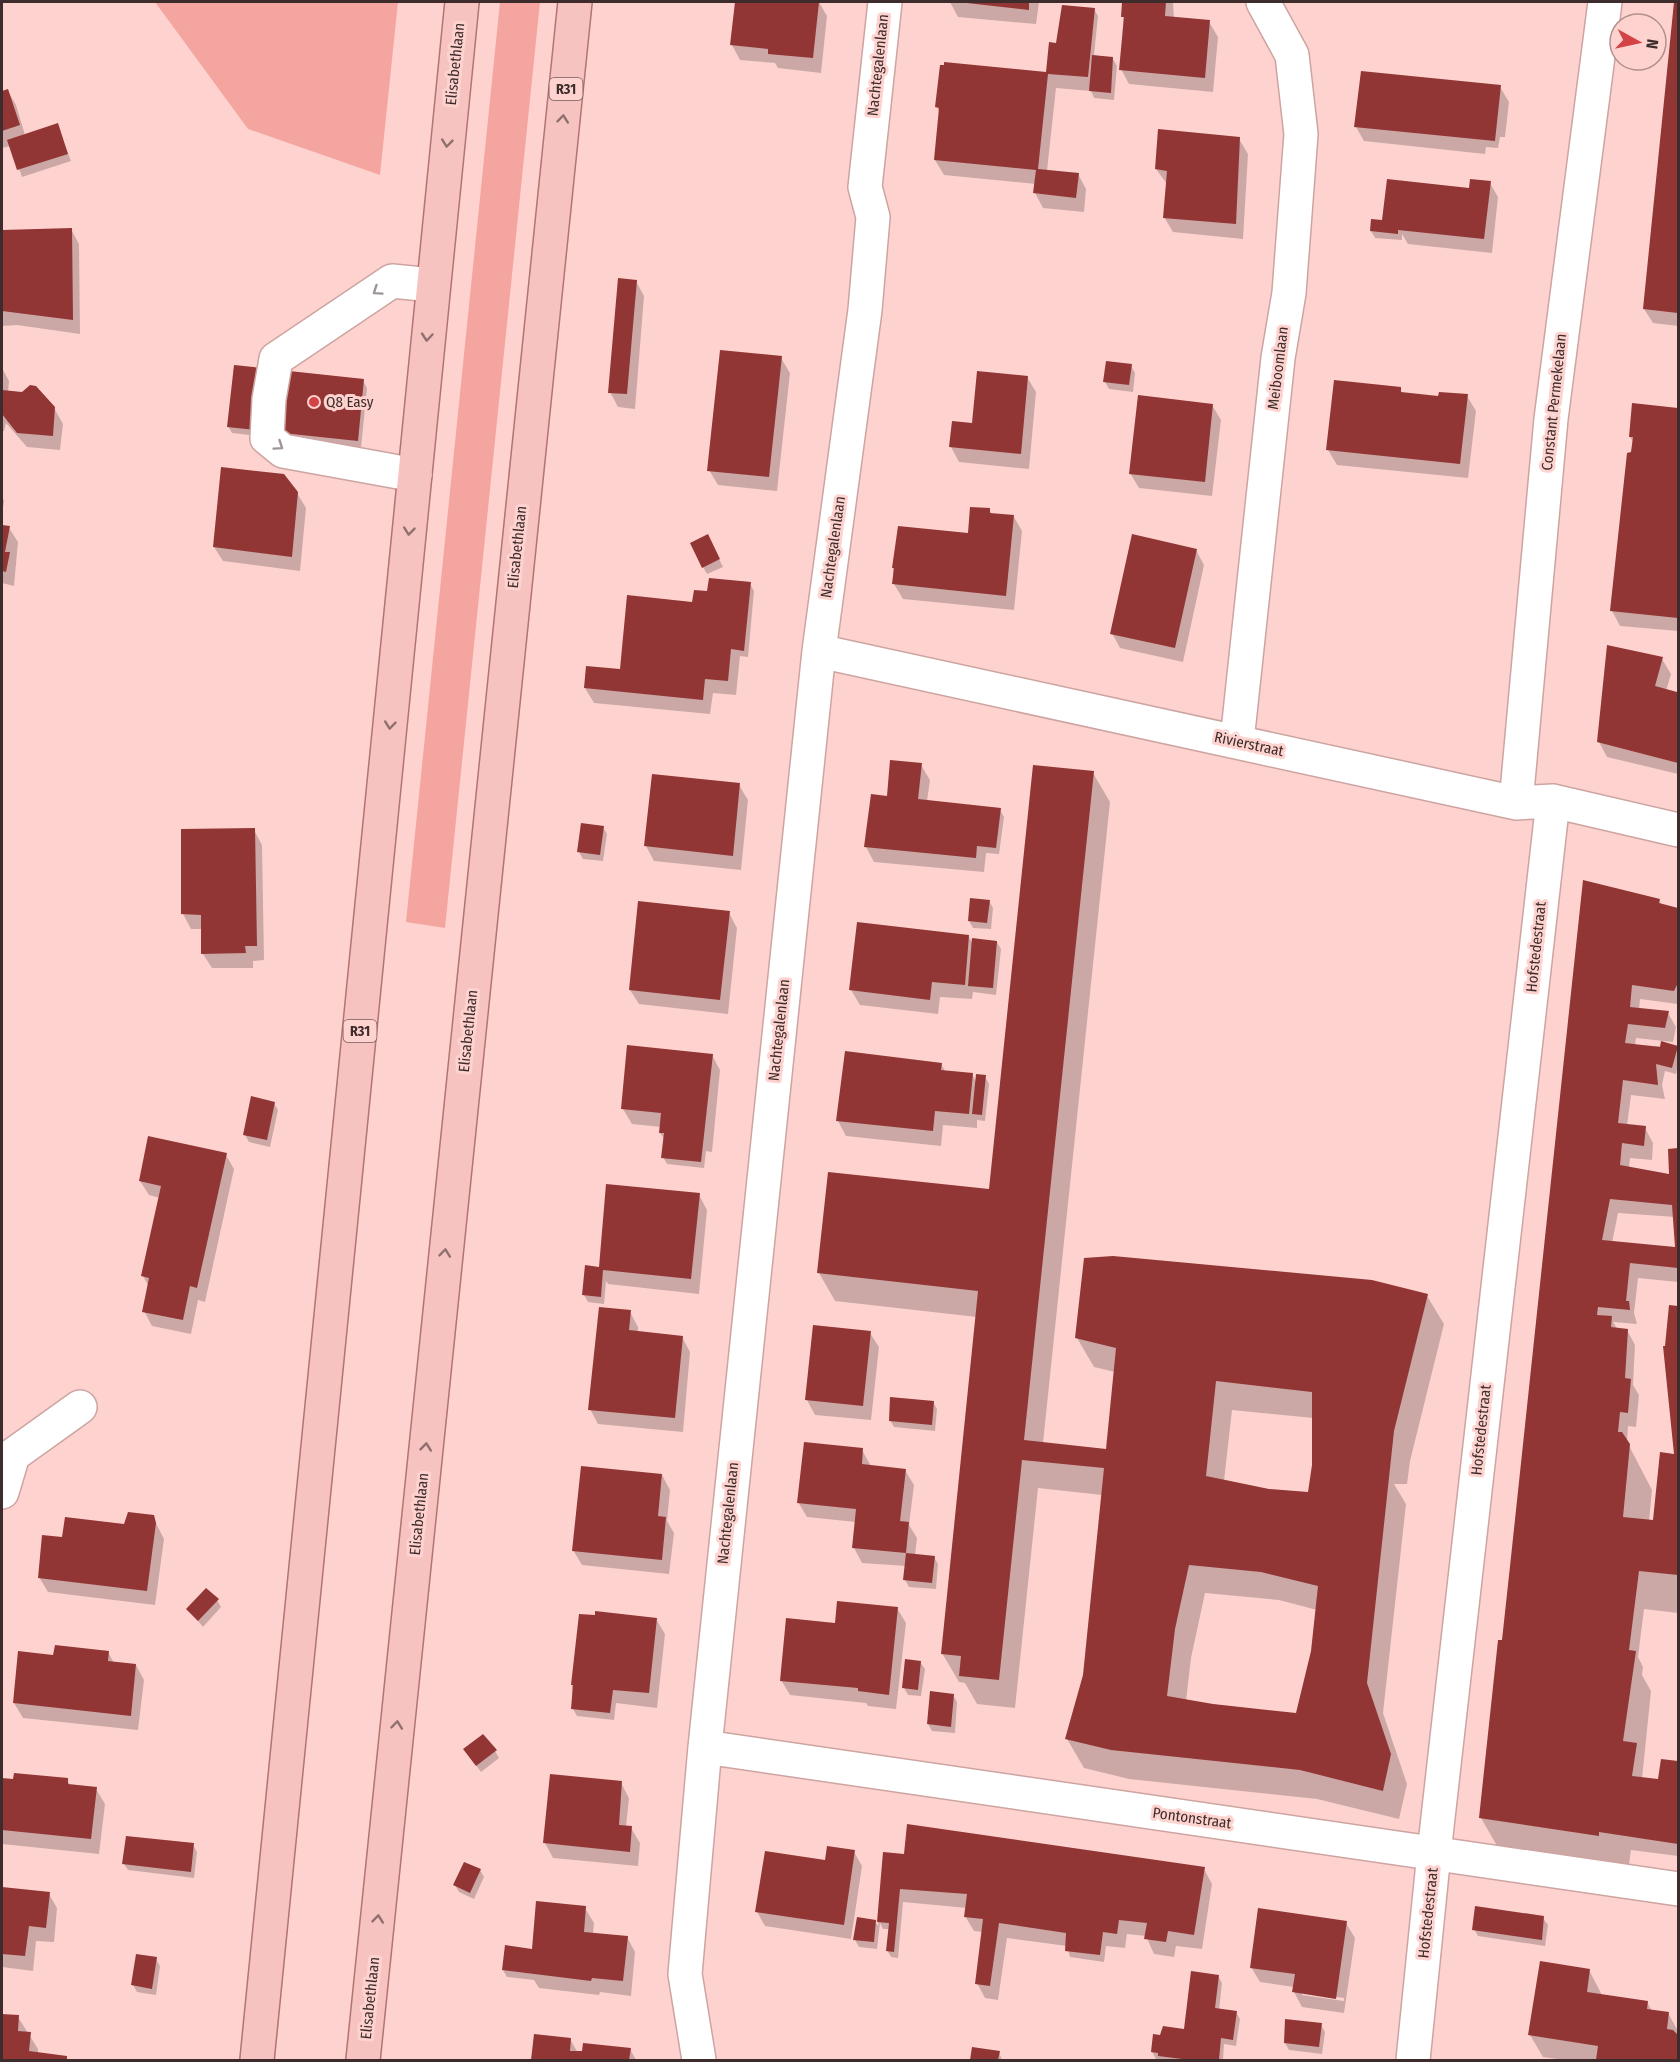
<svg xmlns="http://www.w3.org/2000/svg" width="1680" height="2062" viewBox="0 0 1680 2062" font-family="'Fira Sans Condensed',sans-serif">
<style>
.green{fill:#f5a5a0}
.shadow{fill:#0003;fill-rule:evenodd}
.building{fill:#913635;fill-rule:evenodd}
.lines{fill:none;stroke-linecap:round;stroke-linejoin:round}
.minor-casing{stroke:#cda4a1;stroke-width:36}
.major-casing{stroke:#b17471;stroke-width:36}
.minor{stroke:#fff;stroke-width:33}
.major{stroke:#f6c3c0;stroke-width:33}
.oneway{stroke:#90706e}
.oneway2{stroke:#9e9695}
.poi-dot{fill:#d34346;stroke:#fed3cf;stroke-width:2}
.labels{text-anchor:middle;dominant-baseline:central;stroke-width:6;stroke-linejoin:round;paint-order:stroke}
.shield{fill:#fed3cf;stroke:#775e5c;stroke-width:1.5}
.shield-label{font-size:14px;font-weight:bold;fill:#3d2c2b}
.street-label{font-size:15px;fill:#3d2c2b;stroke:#fed3cf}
.poi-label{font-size:15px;fill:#3d2c2b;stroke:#fed3cf;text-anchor:start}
</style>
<rect width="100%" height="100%" fill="#fed3cf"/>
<!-- green -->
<path class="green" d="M155,2H398L380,175L248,129Z
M500,2H540L445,928L406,922Z"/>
<!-- shadow -->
<path class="shadow" d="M736,2H819L827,16L821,73L778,68L775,63L740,60L732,45Z
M950,2H1039L1036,24L958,17Z
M1124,2H1173L1174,19L1209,22L1218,37L1213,92L1129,84L1121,69Z
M1676,2H1678V326L1653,323L1644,309Z
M1094,9L1098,16L1094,55L1113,59L1117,66L1114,100L1094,98L1091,91L1056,88L1047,171L1078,174L1086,189L1084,212L1043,208L1035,193L1036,184L944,175L935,160L940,114L937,107L1048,73L1057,45Z
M1500,87L1509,102L1505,137H1500L1498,148L1486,147L1485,154L1364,141L1356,127Z
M8,91L16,105L25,135L57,125L71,161L22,177L11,146L2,148V93Z
M1239,139L1248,154L1243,239L1173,232L1164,217L1167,184L1156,169Z
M1490,183L1498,197L1492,253L1408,244L1402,234V240L1375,238L1371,231Z
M71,229L79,244L80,334L17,325L2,326V232Z
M636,281L644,296L635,409L618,407L610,392Z
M781,358L790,373L777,491L718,485L709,470Z
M1131,366L1135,373L1133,392L1109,389L1105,382Z
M2,368L9,381L8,393L54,408L63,424L60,450L27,447L6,423L4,431H2Z
M1027,377L1036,392L1029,469L959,462L951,447Z
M363,381L367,388L361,448L232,433L228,426Z
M1400,389L1403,394L1440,397L1467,396L1476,411L1468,478L1337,465L1328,450Z
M1212,405L1221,420L1212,496L1139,488L1130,473Z
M1634,405L1678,410V631L1620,626L1612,611L1633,453L1634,443L1630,437Z
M297,493L306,508L300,571L223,561L214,547Z
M2,496L4,501L2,516Z
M989,510L992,514L1014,517L1022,531L1014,610L903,599L894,584L893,568L969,535Z
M2,526L9,528L18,542L14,586L2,583Z
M711,543L723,567L707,574L703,567Z
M1196,550L1204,565L1183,662L1120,648L1112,633Z
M750,584L754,591L748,657L740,656L736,695L713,693L710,714L594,703L585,688L621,671L693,604L709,593Z
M1662,659L1671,674L1666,691L1678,694V690V774L1607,757L1599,742Z
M921,765L930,780L927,801L1000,810L1004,817L999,854L986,853L984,872L874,862L866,847L888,797Z
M1093,773L1110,802L1043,1443L1107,1450L1115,1372L1094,1367L1077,1338L1427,1296L1444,1324L1410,1461L1407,1484H1394L1406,1504L1383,1713L1407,1784L1399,1819L1317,1799L1129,1779L1084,1768L1067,1739L1084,1676L1102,1495L1038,1488L1015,1708L977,1704L965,1683L959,1682L942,1653L977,1317L835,1301L819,1273L990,1191ZM1232,1410L1313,1418L1314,1465L1309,1494L1269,1490L1224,1481ZM1205,1593L1279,1600L1317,1610L1312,1651L1297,1715L1186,1701L1191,1658Z
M739,785L748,800L741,870L654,861L646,846Z
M603,827L607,834L603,861L583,859L579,852Z
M254,830L262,845L264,960L253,961V968H212L203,954V929H191L183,914L182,831Z
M1584,882L1659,900L1662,906L1678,910V1004L1640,999L1639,1010L1668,1013L1676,1027L1673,1042L1636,1038L1635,1045L1677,1047L1678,1064L1676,1074L1665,1071L1662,1085L1665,1099L1631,1095L1627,1126L1645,1128L1653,1143L1652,1160L1630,1158L1629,1168L1672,1181L1669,1150H1678V1282L1638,1278L1634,1313L1637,1324L1613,1322L1618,1330H1627L1635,1345L1633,1385L1639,1395L1636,1427L1628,1426L1627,1442L1652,1490L1649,1521L1655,1522L1675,1455L1667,1345L1670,1307L1678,1308V1613L1644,1609L1638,1657L1643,1667L1642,1675L1651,1691L1642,1779L1659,1781L1662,1761H1678V1856L1631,1850L1628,1872L1504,1858L1481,1818L1503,1642ZM1618,1213L1675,1217L1677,1249L1612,1243Z
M989,901L993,908L991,929L973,928L969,921Z
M729,913L737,928L728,1014L639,1004L630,990Z
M969,937L973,944L997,942L1001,949L996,995L973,992L972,999L940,997L938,1014L860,1005L851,990Z
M712,1055L720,1070L712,1152L706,1151L704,1168L667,1164L663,1157L665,1140L660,1133L661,1127L632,1124L623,1109Z
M941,1064L945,1071L972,1074L976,1082L985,1077L989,1084L985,1121L977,1120V1128L943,1125L941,1146L846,1136L838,1121Z
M274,1103L278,1110L270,1147L249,1142L245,1135Z
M226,1155L234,1169L205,1302L198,1300L191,1334L152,1326L144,1311L149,1287L143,1276L160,1198L149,1195L140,1181Z
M699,1195L707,1210L699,1294L608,1284L606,1281L604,1304L588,1302L584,1295L600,1268Z
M630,1312L638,1327V1333L682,1337L690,1352L683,1432L598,1424L590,1409Z
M870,1333L879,1347L871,1420L815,1415L807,1400Z
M933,1402L937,1409L935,1431L894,1427L890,1420Z
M862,1450L871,1466L905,1470L914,1485L909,1525L917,1538L915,1555L934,1557L938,1564L936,1589L909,1587L905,1580L906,1566L862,1563L854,1548L856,1522L807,1517L798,1502Z
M662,1475L670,1490L667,1521L674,1533L669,1574L582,1565L573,1550Z
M153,1517L164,1539L155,1605L48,1592L39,1577L63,1539L124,1526Z
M217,1600L221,1607L203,1627L188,1609Z
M897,1608L906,1623L896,1709L868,1706L866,1703L790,1695L781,1680L836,1625Z
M656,1619L665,1634L657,1708L616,1703L614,1720L577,1716L573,1709L572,1685Z
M108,1652L114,1663L136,1665L144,1680L138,1730L23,1718L14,1703Z
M920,1662L925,1669L921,1696L908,1695L904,1688Z
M953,1695L957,1702L955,1733L932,1731L928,1724Z
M465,1750L495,1751L499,1758L481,1772Z
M2,1779L67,1780L71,1786L96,1789L105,1804L99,1854L2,1844Z
M621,1783L629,1798L626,1827L631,1828L640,1843L638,1866L553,1858L545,1843Z
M193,1845L197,1852L194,1878L128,1870L124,1864Z
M854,1852L862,1866L851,1939L765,1926L757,1912Z
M1204,1869L1212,1884L1202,1949L1176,1946L1174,1957L1154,1954L1146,1936L1127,1934L1125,1948L1106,1946L1104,1962L1070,1957L1067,1946L1007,1938L998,2000L985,1998L977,1983L983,1932L974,1931L965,1916L967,1908L903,1902L898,1958L891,1957L887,1950L890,1929H883L880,1923L877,1949L859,1947L855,1940L875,1921L878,1926L882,1887Z
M480,1870L484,1877L474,1899L459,1892L455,1885Z
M2,1889L49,1894L57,1908L54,1942L36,1941L33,1971L2,1967Z
M585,1908L594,1923L593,1934L627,1937L635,1952L631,1996L600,1992L599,1995L539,1988L534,1980L507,1977L503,1970L533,1950Z
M1543,1918L1548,1925L1545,1946L1478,1936L1474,1929Z
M1346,1923L1355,1938L1344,2013L1302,2007L1294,1992V1987L1260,1982L1251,1967ZM1302,1992L1344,1998V2001L1302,1995Z
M156,1959L160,1966L156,1995L137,1992L133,1985Z
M1589,1970L1602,1995L1647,2002L1652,2011L1668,2013L1678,2031V2060H1564L1543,2057L1530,2035Z
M1218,1976L1222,1983L1219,2010L1236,2012L1240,2019L1236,2046L1224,2044L1223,2060L1156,2059L1152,2052L1185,2030Z
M2,2015L18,2017L38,2049V2054L66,2057L68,2060H2Z
M1321,2025L1325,2032L1322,2054L1289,2050L1285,2043Z
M535,2036L570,2039L578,2053L630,2049L636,2060H532Z
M973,2049L999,2052L1002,2060H972Z"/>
<!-- building -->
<path class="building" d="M735,2H819L813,58L768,54V49L730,45Z
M958,2H1029V10Z
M1122,2H1166L1165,16L1210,20L1205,78L1119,70L1124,17H1121Z
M1674,2H1678V313L1643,309Z
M1062,5L1095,8L1088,77L1048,74L1038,169L1079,173L1076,198L1033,193L1036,170L934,160L939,108L935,107L940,65H944V62L1046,72L1049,42L1056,43Z
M1092,55L1113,57L1111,93L1089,91Z
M1361,71L1501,85L1495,141L1354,127Z
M8,89L20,125L2,131V91Z
M58,123L68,154L17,170L7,140Z
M1158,129L1240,137L1236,224L1163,218L1167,171L1155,169Z
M1387,179L1469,188L1470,179L1491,181L1484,239L1398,230V234L1370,231L1371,219L1382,220Z
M72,228L73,320L2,311V230Z
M618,278L637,280L627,394L608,393Z
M720,350L782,356L769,477L707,471Z
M1106,361L1132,364L1129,385L1103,382Z
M234,365L364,379L358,441L227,427Z
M977,371L1028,376L1021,454L949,447L952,421L972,423Z
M1334,380L1401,387V392L1438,396L1439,392L1468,394L1460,464L1326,450Z
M30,385L36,386L55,407L53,436L17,433L2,414V390L22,392Z
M1138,395L1213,404L1205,482L1129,474Z
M1632,403L1678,408V618L1610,611L1627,453L1631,452L1633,437H1629Z
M221,467L284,474L298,492L292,557L213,547Z
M970,507L990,508V513L1014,515L1006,596L892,584L894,568H892L898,526L968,533Z
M2,525L10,526L5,552H10L6,572L2,571Z
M708,534L720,559L702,568L690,543Z
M1132,534L1197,549L1175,648L1110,634Z
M709,578L751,582L744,651L731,649L728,681L705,679L703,700L584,688L586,666L620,669L627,595L692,602L694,590L707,591Z
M1607,645L1663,657L1655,686L1677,692L1678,688V763L1597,742Z
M890,760L922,763L918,799L1001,808L996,848L977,846L976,858L864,847L871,794L887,796Z
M1033,765L1094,771L1024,1440L1106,1449L1116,1348L1075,1338L1084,1258L1113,1256L1372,1280L1428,1294L1394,1431L1367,1683L1391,1754L1383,1791L1300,1770L1111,1750L1065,1739L1083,1675L1104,1468L1022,1460L999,1680L959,1676L961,1656L941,1654L978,1291L817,1273L828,1172L989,1189ZM1216,1381L1312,1392V1465L1308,1492L1269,1489L1206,1476ZM1189,1565L1261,1572L1318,1586L1311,1651L1296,1713L1213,1704L1167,1696L1175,1629Z
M652,774L740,783L733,856L644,846Z
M581,823L604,826L600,855L577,852Z
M255,828L257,946H245L246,953L201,954V915L181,914V829Z
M1583,880L1660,899L1659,903L1678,908V983L1674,991L1632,985L1630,1007L1669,1011L1665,1028L1628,1024L1625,1043L1660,1047L1661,1041L1678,1046L1672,1068L1656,1064L1658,1085L1623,1080L1618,1123L1646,1126L1644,1146L1622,1143L1620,1165L1669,1174L1668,1149L1678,1148V1268L1630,1263L1626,1301H1629L1630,1310L1598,1307L1597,1315L1612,1316L1611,1327L1628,1329L1625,1378L1631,1379L1628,1413L1620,1412L1618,1432H1622L1630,1444L1623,1517L1653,1520L1660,1452L1674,1454L1663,1346H1665L1669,1305L1678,1306V1575L1639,1571L1629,1650L1636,1651L1623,1741L1637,1743L1632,1776L1658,1779L1661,1759L1678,1761V1844L1599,1832V1836L1479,1818L1498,1640H1502L1511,1557ZM1610,1199L1672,1205L1675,1247L1602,1240Z
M970,898L990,900L987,923L968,921Z
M638,901L730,911L720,1000L629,990Z
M857,922L969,935L965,985L932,982L930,1000L849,990Z
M972,938L997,941L993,988L968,986Z
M627,1045L713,1054L701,1162L661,1158L664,1133H659L661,1113L621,1109Z
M845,1051L942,1063L941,1070L973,1073L969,1114L935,1111L933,1131L836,1121Z
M976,1074L986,1075L982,1115L972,1114Z
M251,1096L275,1102L267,1140L243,1135Z
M148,1136L227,1153L197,1288L190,1286L183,1320L142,1312L149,1278L141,1276L161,1186L139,1181Z
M606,1184L700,1193L691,1279L603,1270L601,1297L582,1295L585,1265L599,1267Z
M599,1307L631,1310L629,1330L683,1336L675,1418L588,1410Z
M813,1325L871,1331L863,1406L805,1400Z
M890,1397L934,1401L932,1425L889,1421Z
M804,1442L863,1448L862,1464L906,1469L900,1521L909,1522L906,1553L852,1548L856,1509L797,1503Z
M581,1466L662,1474L658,1516L666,1517L662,1560L572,1551Z
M128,1512L154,1515L156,1523L147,1591L38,1578L42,1535L62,1537L65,1517L124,1524Z
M906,1553L935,1556L932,1583L903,1580Z
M206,1588L219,1599L198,1621L186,1609Z
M837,1601L898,1607L889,1695L858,1691V1688L780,1681L786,1618L835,1623Z
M595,1611L657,1618L649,1693L613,1690L610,1713L571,1709L573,1685H571L579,1614L595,1615Z
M55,1645L109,1651L108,1661L136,1664L131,1716L13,1703L18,1651L53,1655Z
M905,1659L921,1661L918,1690L902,1688Z
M930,1691L954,1694L951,1727L927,1724Z
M483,1734L497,1750L476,1766L463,1749Z
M14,1773L68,1778V1784L97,1787L91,1839L2,1830V1778L13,1779Z
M550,1774L622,1781L619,1825L632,1826L630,1852L543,1843Z
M907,1824L1205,1867L1194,1935L1168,1931L1166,1942L1144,1939L1147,1923L1119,1920L1117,1934L1103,1932L1100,1955L1065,1951L1066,1933L999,1923L990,1986L975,1984L983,1919L964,1917L967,1894L900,1889L894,1952L886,1951L889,1923L877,1922L883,1852L904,1854Z
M126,1836L194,1843L191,1872L122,1864Z
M827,1846L855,1850L844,1925L755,1912L765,1851L825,1860Z
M464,1862L481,1869L470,1893L453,1885Z
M2,1887L50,1892L46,1928L29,1926L25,1956L2,1954Z
M536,1901L586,1906L584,1932L628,1936L623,1981L592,1978L591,1981L502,1970L505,1945L532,1949Z
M1475,1906L1544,1916L1542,1940L1472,1930Z
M1258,1908L1347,1921L1336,1999L1292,1992L1295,1974L1250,1968Z
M857,1917L876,1920L874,1942L853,1940Z
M136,1954L157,1957L152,1989L131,1985Z
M1540,1961L1590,1969L1587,1992L1648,2001L1647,2009L1669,2012L1667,2029L1673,2030L1678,2035V2060H1596L1598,2046L1528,2035Z
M1191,1971L1219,1975L1215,2008L1237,2011L1233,2040L1221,2038L1219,2060H1190L1158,2056V2053L1151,2052L1153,2034L1160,2035L1163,2026L1184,2029Z
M2,2014L19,2015L18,2031L31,2032L29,2051L67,2056V2060H2Z
M1285,2019L1322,2023L1319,2047L1284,2043Z
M534,2034L571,2038L570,2051H582L583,2043L631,2048L629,2060H531Z
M972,2047L1000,2051L998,2060H970Z"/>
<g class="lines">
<defs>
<path id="minor" d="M415,475L283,451L267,438L269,399L276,359L392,281L432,285
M819,651L1516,803L1553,801L1678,830
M1237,741L1278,358L1289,293L1301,134L1292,55L1263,2
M1516,803L1551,419L1605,2
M2,1492L13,1455L80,1407
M705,1747L1678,1889
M699,2060L685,1974L705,1747L819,651L865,310L873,217L865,187L885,2
M1413,2060L1434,1853L1553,801"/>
<path id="major" d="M257,2060L462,2
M363,2060L575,2"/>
</defs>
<!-- minor casing -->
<use href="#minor" class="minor-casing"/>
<!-- major casing -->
<use href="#major" class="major-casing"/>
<!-- minor -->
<use href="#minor" class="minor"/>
<!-- major -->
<use href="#major" class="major"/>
</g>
<!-- one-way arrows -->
<defs><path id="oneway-chevron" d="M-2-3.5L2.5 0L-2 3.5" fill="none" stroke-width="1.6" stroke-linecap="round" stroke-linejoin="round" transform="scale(1.5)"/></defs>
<g class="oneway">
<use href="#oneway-chevron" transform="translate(563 119) rotate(-84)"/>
<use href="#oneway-chevron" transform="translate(447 143) rotate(96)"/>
<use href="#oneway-chevron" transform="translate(427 337) rotate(95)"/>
<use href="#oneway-chevron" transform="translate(409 531) rotate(96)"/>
<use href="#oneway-chevron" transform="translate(390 725) rotate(96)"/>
<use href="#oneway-chevron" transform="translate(445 1253) rotate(-84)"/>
<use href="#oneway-chevron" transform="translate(426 1447) rotate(-84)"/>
<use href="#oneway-chevron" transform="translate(397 1725) rotate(-84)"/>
<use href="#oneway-chevron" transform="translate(378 1919) rotate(-84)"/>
</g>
<g class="oneway2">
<use href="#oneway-chevron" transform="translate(377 291) rotate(146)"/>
<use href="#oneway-chevron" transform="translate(279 446) rotate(34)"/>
</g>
<!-- markers -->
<circle class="poi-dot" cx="314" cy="402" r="6"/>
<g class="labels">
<!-- shield labels -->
<g class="shield">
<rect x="549.5" y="78" width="33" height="22" rx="4.5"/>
<rect x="343.5" y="1020" width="33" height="22" rx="4.5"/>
</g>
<g class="shield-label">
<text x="566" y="89">R31</text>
<text x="360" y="1031">R31</text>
</g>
<!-- street labels -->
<g class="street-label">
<text transform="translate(455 64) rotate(-84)">Elisabethlaan</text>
<text transform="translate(878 65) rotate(-84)">Nachtegalenlaan</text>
<text transform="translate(1278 368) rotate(-83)">Meiboomlaan</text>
<text transform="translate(1554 402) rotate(-84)">Constant Permekelaan</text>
<text transform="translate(517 547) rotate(-84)">Elisabethlaan</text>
<text transform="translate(833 547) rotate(-82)">Nachtegalenlaan</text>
<text transform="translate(1249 744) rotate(12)">Rivierstraat</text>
<text transform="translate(1536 947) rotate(-84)">Hofstedestraat</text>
<text transform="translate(779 1030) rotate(-84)">Nachtegalenlaan</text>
<text transform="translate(468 1031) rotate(-84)">Elisabethlaan</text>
<text transform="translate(1481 1430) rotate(-84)">Hofstedestraat</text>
<text transform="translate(728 1513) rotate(-84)">Nachtegalenlaan</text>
<text transform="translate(419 1514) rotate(-84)">Elisabethlaan</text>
<text transform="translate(1192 1818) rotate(8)">Pontonstraat</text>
<text transform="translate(1428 1913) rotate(-84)">Hofstedestraat</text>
<text transform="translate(370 1998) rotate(-84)">Elisabethlaan</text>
</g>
<!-- poi labels -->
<g class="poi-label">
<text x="326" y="402">Q8 Easy</text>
</g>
</g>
<!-- border -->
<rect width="1680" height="2062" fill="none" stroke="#3d2c2b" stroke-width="6"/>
<!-- north arrow -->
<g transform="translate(1638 42) rotate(98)"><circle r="28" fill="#fed3cf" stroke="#b1908d" stroke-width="1.5"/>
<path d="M0-4.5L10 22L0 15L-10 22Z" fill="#d34346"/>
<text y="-9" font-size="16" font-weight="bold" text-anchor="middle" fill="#3d2c2b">N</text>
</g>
</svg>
